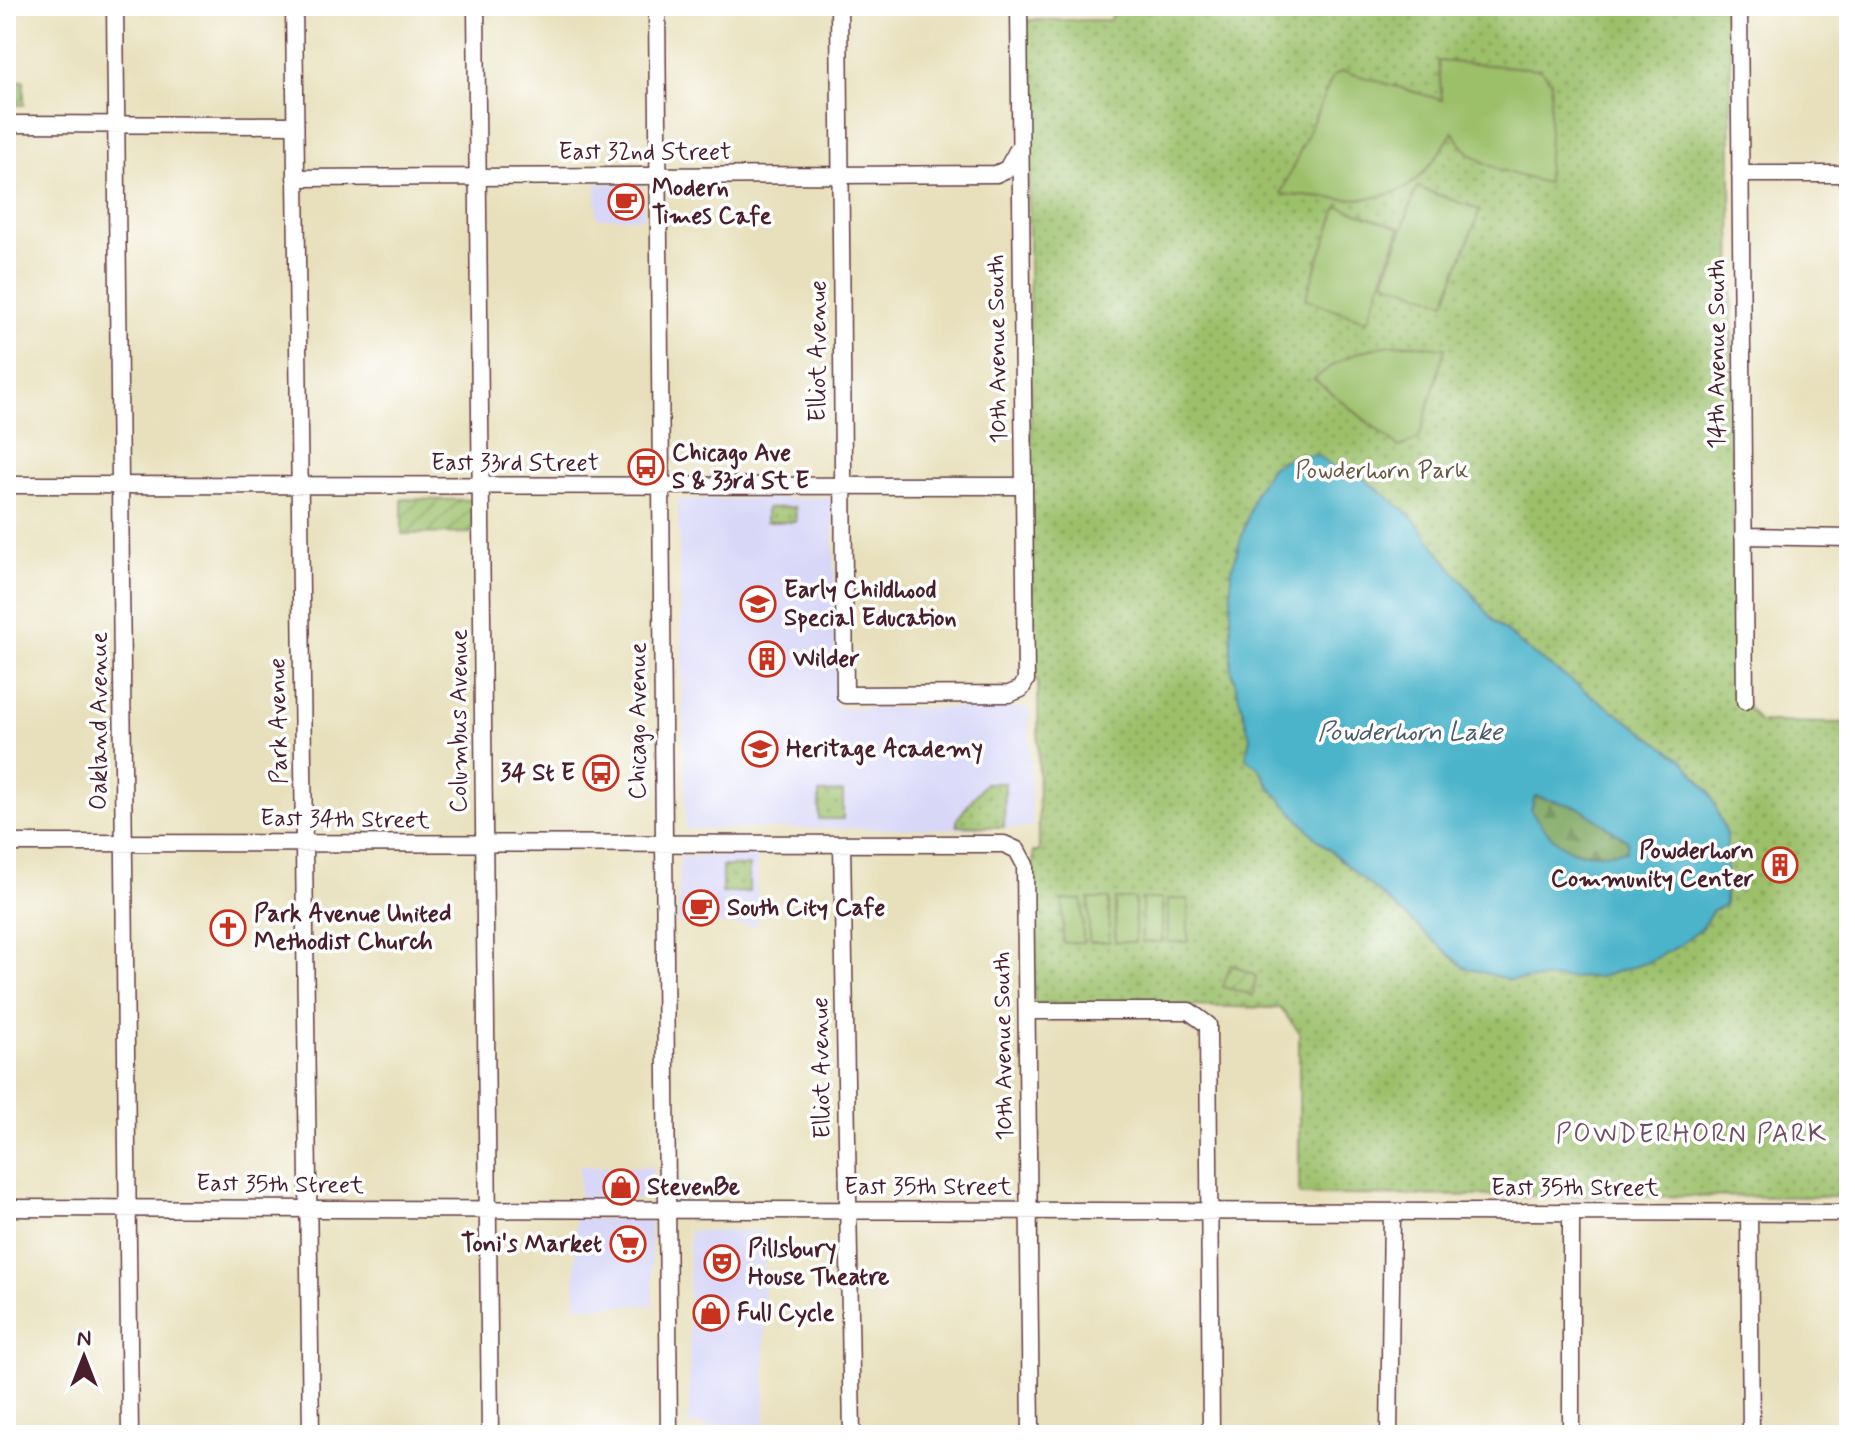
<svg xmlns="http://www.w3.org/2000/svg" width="1855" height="1441" viewBox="0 0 1855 1441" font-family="Mynerve,sans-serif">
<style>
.built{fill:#d8d7f8}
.grass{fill:url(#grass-dots);stroke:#73704a;stroke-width:2}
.forest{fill:url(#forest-firs);stroke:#646244;stroke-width:2}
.garden{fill:url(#garden-furrows);stroke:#73704a;stroke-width:2}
.pitch{fill:#9cc06a;stroke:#73704a;stroke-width:2}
.water{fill:#4cb4ca;stroke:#4b6a7a;stroke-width:2;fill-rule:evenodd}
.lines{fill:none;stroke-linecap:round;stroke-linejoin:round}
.minor-casing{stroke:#623c41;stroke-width:19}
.minor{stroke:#fff;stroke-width:16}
.labels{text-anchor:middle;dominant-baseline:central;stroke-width:7;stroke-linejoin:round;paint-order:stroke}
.street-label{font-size:24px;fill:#4a1f2b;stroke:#fff}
.poi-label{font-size:24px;font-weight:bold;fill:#4a1f2b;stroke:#fff;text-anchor:start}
.park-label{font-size:24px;fill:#675741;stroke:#fff}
.water-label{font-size:26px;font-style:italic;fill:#4b5b6b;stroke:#fff}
.neighbourhood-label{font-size:26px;letter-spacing:2px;fill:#704d64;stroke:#fff}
</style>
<defs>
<pattern id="grass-dots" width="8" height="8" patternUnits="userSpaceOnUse" patternTransform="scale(2)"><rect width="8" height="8" fill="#9cc06a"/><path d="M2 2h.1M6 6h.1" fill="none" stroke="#819b57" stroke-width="1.8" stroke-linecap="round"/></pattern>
<pattern id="forest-firs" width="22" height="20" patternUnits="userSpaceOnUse" patternTransform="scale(2)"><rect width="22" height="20" fill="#7da65e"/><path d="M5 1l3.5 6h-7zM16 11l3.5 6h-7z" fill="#68874e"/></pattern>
<pattern id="garden-furrows" width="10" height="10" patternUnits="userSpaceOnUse" patternTransform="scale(2)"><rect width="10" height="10" fill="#9cc06a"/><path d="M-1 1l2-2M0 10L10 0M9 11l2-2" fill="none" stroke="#819b57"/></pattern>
</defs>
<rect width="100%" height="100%" fill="#fff"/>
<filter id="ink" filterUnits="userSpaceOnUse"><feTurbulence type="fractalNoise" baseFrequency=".0125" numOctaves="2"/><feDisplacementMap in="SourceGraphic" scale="16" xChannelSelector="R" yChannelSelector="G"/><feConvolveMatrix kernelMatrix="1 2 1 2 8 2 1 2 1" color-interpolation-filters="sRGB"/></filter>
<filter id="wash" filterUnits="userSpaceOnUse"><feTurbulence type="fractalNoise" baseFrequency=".006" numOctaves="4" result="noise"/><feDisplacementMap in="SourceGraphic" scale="32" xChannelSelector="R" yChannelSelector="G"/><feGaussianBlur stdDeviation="1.8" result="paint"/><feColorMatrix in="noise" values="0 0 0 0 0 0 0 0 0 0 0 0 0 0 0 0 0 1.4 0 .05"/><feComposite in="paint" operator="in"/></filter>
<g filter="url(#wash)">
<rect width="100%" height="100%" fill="#e8e0bc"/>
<!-- built -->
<path class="built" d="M636,183L643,189V218H597L596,184Z
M833,498L836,708H1029L1032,828L686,829L678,500Z
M757,856V925L678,924L680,857Z
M579,1166L652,1167L653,1191L643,1199H579Z
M575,1218L650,1221L653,1305L576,1306Z
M689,1231H764L765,1425H689Z"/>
<!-- grass -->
<path class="grass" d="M1116,6H1730L1734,689L1759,722L1849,723V1197L1303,1195L1299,1194V1032L1280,1008L1034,1003L1033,852H1039L1038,680H1033L1027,20H1110Z
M795,507L796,522H766V508Z
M985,783H1005L1004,827L957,826V819Z
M843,792V819H819V793Z
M722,866H749V892L722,893Z"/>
<!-- forest -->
<path class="forest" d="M1535,796L1578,807L1628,841L1626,851C1573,856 1563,855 1531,811Z"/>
<!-- garden -->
<path class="garden" d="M6,81H24V105H6Z
M402,499L473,500V533L402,534Z
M1231,964L1256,976L1253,995L1223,987Z"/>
<!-- pitch -->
<path class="pitch" d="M1438,61L1540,69L1551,81L1547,183C1512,174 1470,166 1453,132C1442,150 1419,184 1399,191C1363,205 1318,197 1281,194L1333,76L1343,71L1442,100Z
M1417,187L1480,210L1445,302L1384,281Z
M1338,206L1400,228L1367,321L1305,299Z
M1409,344L1445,348L1419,439L1399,447L1314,379C1345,354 1370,345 1409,344Z
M1089,899H1109V942H1089Z
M1115,899H1135V942H1115Z
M1142,899H1162V942H1142Z
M1168,899H1188V942H1168Z
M1063,900H1082L1083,942L1063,943Z"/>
<!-- water -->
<path class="water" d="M1317,455L1344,474L1361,476L1410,515L1494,621L1529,651L1683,760L1710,793L1727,836L1725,905L1713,910L1701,929L1679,946L1646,963L1599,977L1510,980L1464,967L1317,839L1272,790L1259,768L1246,758L1250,737L1231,668V572L1256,490L1272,466L1292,456ZM1535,796L1578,807L1628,841L1626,851C1575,858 1562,854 1531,811Z"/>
</g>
<g filter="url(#ink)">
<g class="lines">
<defs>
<path id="minor" d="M115,6L130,1435
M294,6L311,1435
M476,6L490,1435
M657,6L669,1435
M839,6L845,695L1009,694L1021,689L1026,680L1019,6
M1739,6L1745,701
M6,124L294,125
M1740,174H1849
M295,178L996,174L1007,169L1017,151
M6,485L1024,486
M1743,536L1849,538
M6,843L1004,844L1017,850L1025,865L1031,1435
M842,844L852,1435
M1028,1011H1189L1208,1025L1211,1435
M6,1208L1849,1213
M1571,1213V1435
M1749,1213L1751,1435
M1389,1435L1392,1213"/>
</defs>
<!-- minor casing -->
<use href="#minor" class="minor-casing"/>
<!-- minor -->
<use href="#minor" class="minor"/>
</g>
</g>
<!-- icons -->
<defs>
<symbol id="cafe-ring" viewBox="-11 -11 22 22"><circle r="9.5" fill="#fff" stroke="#c8321e" stroke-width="1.5"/><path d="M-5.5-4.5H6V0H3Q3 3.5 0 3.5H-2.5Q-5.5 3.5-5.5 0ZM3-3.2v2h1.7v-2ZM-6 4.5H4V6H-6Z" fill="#c8321e"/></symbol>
<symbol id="bus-ring" viewBox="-11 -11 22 22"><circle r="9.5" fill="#fff" stroke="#c8321e" stroke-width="1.5"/><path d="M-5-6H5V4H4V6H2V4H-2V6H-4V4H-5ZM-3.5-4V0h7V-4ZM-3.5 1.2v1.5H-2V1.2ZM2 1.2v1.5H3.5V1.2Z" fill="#c8321e"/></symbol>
<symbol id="school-ring" viewBox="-11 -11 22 22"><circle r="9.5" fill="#fff" stroke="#c8321e" stroke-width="1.5"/><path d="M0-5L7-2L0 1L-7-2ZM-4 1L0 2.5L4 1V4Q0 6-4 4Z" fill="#c8321e"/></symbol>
<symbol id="building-ring" viewBox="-11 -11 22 22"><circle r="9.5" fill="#fff" stroke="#c8321e" stroke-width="1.5"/><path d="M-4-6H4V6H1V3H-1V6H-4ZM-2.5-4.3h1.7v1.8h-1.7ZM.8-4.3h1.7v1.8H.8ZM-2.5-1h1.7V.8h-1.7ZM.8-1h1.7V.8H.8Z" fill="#c8321e"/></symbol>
<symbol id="church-ring" viewBox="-11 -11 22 22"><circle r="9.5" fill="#fff" stroke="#c8321e" stroke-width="1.5"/><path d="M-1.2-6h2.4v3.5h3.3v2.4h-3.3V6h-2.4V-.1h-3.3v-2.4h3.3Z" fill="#c8321e"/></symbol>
<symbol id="shop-ring" viewBox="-11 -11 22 22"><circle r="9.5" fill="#fff" stroke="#c8321e" stroke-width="1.5"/><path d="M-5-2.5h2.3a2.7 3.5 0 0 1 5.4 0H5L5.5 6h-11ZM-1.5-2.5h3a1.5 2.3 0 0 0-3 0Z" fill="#c8321e"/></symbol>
<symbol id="supermarket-ring" viewBox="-11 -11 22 22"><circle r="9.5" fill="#fff" stroke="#c8321e" stroke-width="1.5"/><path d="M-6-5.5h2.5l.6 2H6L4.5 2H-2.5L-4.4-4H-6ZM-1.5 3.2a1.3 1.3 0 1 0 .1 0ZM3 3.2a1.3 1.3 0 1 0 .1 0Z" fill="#c8321e"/></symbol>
<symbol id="theatre-ring" viewBox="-11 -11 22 22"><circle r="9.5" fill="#fff" stroke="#c8321e" stroke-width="1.5"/><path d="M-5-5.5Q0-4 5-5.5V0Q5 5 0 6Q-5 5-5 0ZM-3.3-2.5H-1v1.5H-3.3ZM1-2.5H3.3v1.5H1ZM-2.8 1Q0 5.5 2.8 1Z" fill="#c8321e"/></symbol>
</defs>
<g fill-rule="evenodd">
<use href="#cafe-ring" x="606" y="182" width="40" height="40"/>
<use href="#bus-ring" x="626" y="447" width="40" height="40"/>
<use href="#school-ring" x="738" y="584" width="40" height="40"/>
<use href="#building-ring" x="747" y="639" width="40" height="40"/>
<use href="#school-ring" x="740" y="729" width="40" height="40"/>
<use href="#bus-ring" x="581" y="753" width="40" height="40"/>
<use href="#building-ring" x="1760" y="845" width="40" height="40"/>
<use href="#cafe-ring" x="681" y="888" width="40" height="40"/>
<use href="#church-ring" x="208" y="908" width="40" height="40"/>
<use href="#shop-ring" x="601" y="1167" width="40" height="40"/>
<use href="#supermarket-ring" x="608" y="1224" width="40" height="40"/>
<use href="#theatre-ring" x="702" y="1243" width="40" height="40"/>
<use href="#shop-ring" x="691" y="1293" width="40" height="40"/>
</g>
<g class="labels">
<!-- street labels -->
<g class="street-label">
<text x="645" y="152">East 32nd Street</text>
<text transform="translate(998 349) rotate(-91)">10th Avenue South</text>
<text transform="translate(818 351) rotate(-90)">Elliot Avenue</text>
<text transform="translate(1717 354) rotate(-90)">14th Avenue South</text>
<text x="515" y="463">East 33rd Street</text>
<text transform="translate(99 721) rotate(-90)">Oakland Avenue</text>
<text transform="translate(279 721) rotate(-91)">Park Avenue</text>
<text transform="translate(459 721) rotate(-90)">Columbus Avenue</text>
<text transform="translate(638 721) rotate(-90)">Chicago Avenue</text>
<text transform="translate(345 820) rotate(1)">East 34th Street</text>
<text transform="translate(1004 1046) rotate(-91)">10th Avenue South</text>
<text transform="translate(822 1068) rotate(-91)">Elliot Avenue</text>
<text transform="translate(280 1185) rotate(1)">East 35th Street</text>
<text x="928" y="1187">East 35th Street</text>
<text x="1575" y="1188">East 35th Street</text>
</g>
<!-- poi labels -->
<g class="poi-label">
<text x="652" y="188">Modern<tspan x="652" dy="28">Times Cafe</tspan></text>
<text x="672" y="453">Chicago Ave<tspan x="672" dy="28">S &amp; 33rd St E</tspan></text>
<text x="784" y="590">Early Childhood<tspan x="784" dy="28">Special Education</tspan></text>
<text x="793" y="659">Wilder</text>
<text x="786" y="749">Heritage Academy</text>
<text x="575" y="773" text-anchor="end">34 St E</text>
<text x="1754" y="851" text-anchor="end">Powderhorn<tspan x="1754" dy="28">Community Center</tspan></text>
<text x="727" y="908">South City Cafe</text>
<text x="254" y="914">Park Avenue United<tspan x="254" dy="28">Methodist Church</tspan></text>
<text x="647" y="1187">StevenBe</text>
<text x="602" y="1244" text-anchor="end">Toni's Market</text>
<text x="748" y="1249">Pillsbury<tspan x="748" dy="28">House Theatre</tspan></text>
<text x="737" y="1313">Full Cycle</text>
</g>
<!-- park labels -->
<g class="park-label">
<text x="1382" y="471">Powderhorn Park</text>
</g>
<!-- water labels -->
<g class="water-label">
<text x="1410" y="733">Powderhorn Lake</text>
</g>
<!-- neighbourhood labels -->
<g class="neighbourhood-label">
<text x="1692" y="1135">POWDERHORN PARK</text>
</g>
</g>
<!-- margin -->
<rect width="1855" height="1441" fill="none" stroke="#fff" stroke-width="32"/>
<!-- north arrow -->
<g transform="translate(84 1357)" stroke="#ffffff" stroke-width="6" paint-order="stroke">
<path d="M0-6L14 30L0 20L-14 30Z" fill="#4a1f2b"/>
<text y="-12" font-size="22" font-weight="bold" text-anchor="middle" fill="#4a1f2b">N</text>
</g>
</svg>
